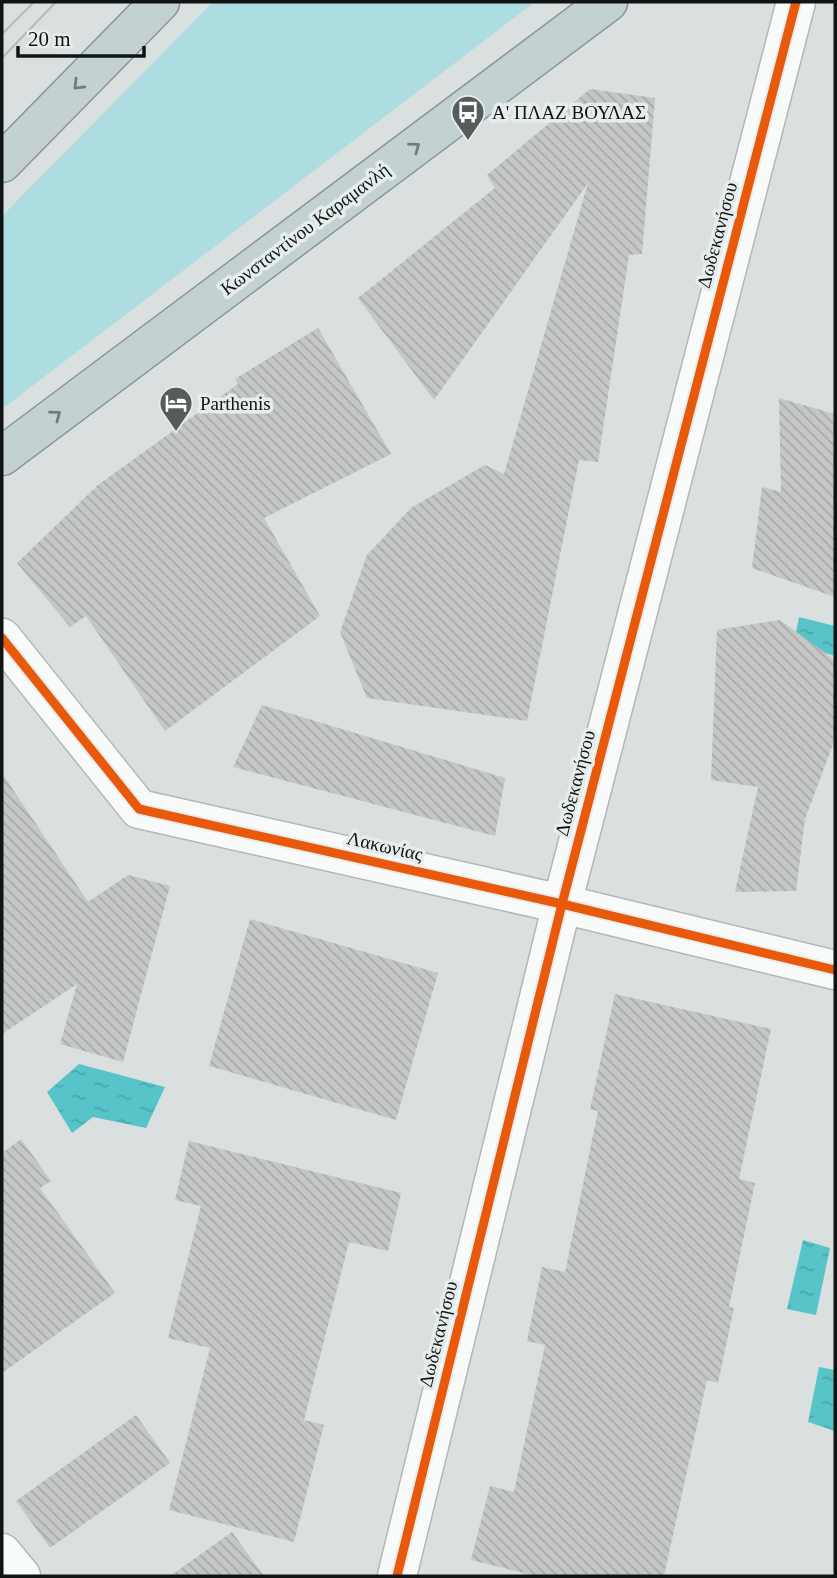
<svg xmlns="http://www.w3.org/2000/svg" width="837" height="1578" viewBox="0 0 837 1578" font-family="'Times New Roman',serif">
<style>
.green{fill:#addde0}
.water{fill:url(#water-ripples)}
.building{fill:url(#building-back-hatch)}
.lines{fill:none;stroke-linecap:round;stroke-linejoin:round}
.minor-casing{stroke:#b4b7b7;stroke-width:41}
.highway-casing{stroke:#889899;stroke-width:41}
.minor{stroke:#f9fafa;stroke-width:38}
.highway{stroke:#c4d1d1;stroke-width:38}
.tram{stroke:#b8baba;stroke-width:2}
.cycleway-casing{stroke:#e6eded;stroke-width:13}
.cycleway{stroke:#e8590c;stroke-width:9}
.oneway{stroke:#737c7c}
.labels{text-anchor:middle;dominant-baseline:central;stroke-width:7;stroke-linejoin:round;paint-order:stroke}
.poi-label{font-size:19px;fill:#111414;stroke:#e6eded;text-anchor:start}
.street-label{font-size:19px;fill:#111414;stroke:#e6eded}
</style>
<defs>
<pattern id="water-ripples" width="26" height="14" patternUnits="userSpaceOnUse" patternTransform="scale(1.75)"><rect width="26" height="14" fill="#56c4c9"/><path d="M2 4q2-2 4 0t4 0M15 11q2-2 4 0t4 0" fill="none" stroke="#4aa8ac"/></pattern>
<pattern id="building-back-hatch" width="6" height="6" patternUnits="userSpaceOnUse" patternTransform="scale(1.75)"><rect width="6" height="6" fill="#c5c6c6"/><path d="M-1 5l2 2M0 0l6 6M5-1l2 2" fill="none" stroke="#a8a9a9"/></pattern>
</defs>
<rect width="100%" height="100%" fill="#dadfdf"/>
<!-- green -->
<path class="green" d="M213,2H535L2,409V216Z"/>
<!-- water -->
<path class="water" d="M799,617L835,626V656L794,643Z
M79,1064L165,1087L146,1128L93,1117L72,1133L47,1092Z
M803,1240L830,1248L816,1315L787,1309Z
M819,1367L835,1370V1431L808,1422Z"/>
<!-- building -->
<path class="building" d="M590,89L655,98L642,254L629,255L598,462L579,460L527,721L367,698L340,632L367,555L411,508L485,465L504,474L588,183L434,400L358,298L495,188L487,175Z
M318,328L391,454L264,518L320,616L165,731L86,616L70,627L17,563L98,485L238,384L235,379Z
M779,398L835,414V597L752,568L762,487L781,492Z
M780,620L835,660V739L805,819L796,891L735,892L758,787L711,780L717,630Z
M262,705L505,778L495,836L233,767Z
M2,773L88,902L128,875L170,886L123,1062L60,1044L77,984L2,1034Z
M250,919L438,973L396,1120L209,1066Z
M615,994L771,1029L739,1179L755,1183L729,1307L734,1308L718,1383L707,1380L664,1576H535L471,1560L490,1486L514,1492L545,1345L527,1341L542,1267L565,1272L598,1111L590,1109Z
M21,1139L51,1181L40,1188L115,1293L2,1373V1153Z
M189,1141L401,1193L388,1251L349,1242L304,1420L324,1425L294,1542L169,1510L210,1348L168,1338L201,1206L175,1200Z
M136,1415L170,1463L50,1548L16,1501Z
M232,1532L264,1576H170Z"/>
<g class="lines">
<defs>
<path id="minor" d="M2,638L139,809L562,904L835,970
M2,1553L21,1576
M397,1576L562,904L796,2"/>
<path id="highway" d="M2,163L160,2
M2,456L608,2"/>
</defs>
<!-- minor casing -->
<use href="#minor" class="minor-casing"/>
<!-- highway casing -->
<use href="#highway" class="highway-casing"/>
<!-- minor -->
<use href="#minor" class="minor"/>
<!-- highway -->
<use href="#highway" class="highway"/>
<!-- tram -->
<path class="tram" d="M2,34L34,2
M2,58L56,2"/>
<defs>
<path id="cycleway" d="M2,638L139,809L562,904L835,970
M397,1576L562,904L796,2"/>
</defs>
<!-- cycleway casing -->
<use href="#cycleway" class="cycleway-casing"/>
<!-- cycleway -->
<use href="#cycleway" class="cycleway"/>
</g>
<!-- one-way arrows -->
<defs><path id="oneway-chevron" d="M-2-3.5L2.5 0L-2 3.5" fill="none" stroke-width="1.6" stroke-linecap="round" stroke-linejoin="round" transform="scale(1.75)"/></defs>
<g class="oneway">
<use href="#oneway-chevron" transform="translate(78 85) rotate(135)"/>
<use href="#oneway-chevron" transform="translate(415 147) rotate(-37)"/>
<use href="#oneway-chevron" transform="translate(56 415) rotate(-37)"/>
</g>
<!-- icons -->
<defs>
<symbol id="bus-pin" viewBox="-11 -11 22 30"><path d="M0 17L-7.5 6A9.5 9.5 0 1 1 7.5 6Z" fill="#575b5b" stroke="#e6eded"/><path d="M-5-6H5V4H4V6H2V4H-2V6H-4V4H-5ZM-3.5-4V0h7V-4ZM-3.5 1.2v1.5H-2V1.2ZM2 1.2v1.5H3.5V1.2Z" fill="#fff"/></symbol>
<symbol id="hotel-pin" viewBox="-11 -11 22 30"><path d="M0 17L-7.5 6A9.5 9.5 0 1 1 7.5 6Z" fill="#575b5b" stroke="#e6eded"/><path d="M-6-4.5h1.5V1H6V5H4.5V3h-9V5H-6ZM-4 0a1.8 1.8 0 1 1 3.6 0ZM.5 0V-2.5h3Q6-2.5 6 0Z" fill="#fff"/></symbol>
</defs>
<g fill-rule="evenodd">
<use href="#bus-pin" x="449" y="93" width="38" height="52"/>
<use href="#hotel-pin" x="157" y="384" width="38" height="52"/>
</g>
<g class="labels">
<!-- poi labels -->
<g class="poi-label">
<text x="492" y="112">Α' ΠΛΑΖ ΒΟΥΛΑΣ</text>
<text x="200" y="403">Parthenis</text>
</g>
<!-- street labels -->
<g class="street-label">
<text transform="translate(305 229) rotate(-37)">Κωνσταντίνου Καραμανλή</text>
<text transform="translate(717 235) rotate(-75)">Δωδεκανήσου</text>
<text transform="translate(575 783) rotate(-75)">Δωδεκανήσου</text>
<text transform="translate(385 846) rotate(13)">Λακωνίας</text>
<text transform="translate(438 1334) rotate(-76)">Δωδεκανήσου</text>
</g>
</g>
<!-- border -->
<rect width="837" height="1578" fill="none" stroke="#111414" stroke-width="7"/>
<!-- scale -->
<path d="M18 46v10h126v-10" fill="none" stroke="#111414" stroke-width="3.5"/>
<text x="28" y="46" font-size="21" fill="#111414" stroke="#e6eded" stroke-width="5" paint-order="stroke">20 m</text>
</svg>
